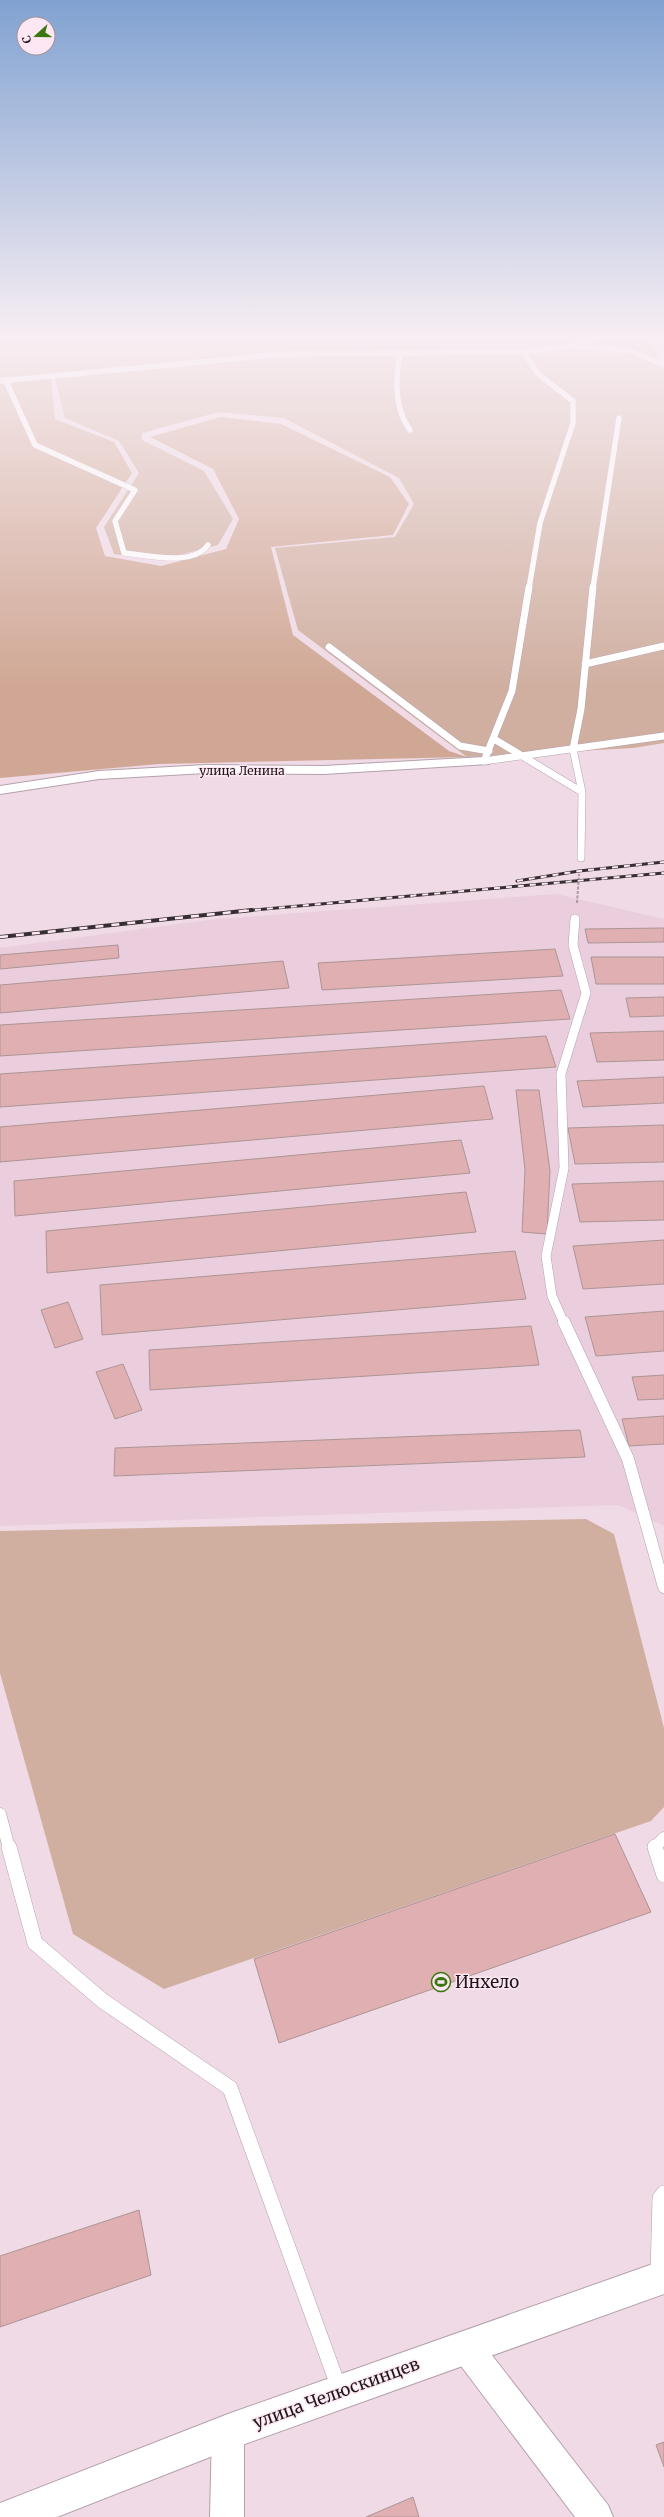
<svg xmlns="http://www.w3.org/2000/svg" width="664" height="2517" viewBox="0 0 664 2517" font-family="Merriweather,serif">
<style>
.built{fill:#ebcedd}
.green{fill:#d0afa0}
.forest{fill:#d0a794}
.building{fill:#dfafb1;stroke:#ac9596}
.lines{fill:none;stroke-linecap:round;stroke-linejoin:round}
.service-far4-casing{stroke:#b5a1ac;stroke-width:6}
.service-far3-casing{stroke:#b5a1ac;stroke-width:8}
.service-far2-casing{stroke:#b5a1ac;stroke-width:10}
.service-far1-casing{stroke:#b5a1ac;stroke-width:13}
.service-casing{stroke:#b5a1ac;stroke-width:16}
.minor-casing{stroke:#b5a1ac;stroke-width:2}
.tertiary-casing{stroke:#b5a1ac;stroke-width:2}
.path{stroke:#aa9aa2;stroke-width:2;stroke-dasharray:3 1.5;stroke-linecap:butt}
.service-far4{stroke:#fff;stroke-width:5.5}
.service-far3{stroke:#fff;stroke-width:7}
.service-far2{stroke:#fff;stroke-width:9}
.service-far1{stroke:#fff;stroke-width:12}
.service{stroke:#fff;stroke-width:15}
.minor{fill:#fff;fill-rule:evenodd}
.tertiary{fill:#fff;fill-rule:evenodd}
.rail-far1-casing{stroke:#362e32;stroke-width:3}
.rail-casing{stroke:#362e32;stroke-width:4}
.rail-far1{stroke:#fde7f2;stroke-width:2;stroke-dasharray:6;stroke-linecap:butt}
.rail{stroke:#fde7f2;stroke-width:2.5;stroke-dasharray:8;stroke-linecap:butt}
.labels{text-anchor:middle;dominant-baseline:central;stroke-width:3;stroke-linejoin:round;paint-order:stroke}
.far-street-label{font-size:12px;fill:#1d161a;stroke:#fde7f2}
.near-poi-label{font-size:17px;fill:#1d161a;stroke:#fde7f2;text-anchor:start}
.near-street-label{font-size:17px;fill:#1d161a;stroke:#fde7f2}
</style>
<rect width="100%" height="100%" fill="#efdae5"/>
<!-- built -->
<path class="built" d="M556,894L664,919V1526L618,1505L0,1526V948L216,919Z"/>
<!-- green -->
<path class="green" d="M0,335H648L664,371V743L633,748L467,757L298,630L275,548L395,537L414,504L399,478L284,418L219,412L142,433V440L204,471L233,519L218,545L160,560L114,554L104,527L139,473L119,441L65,418L54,376L0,377Z
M586,1519L614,1534L664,1728V1807L651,1821L164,1989L73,1934L0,1673V1531Z"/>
<!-- forest -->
<path class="forest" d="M51,378L55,419L114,442L132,473L96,528L105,556L161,566L226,549L239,519L213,469L150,437L221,417L281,424L390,477L409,504L393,535L271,547L293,635L449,751L467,757L159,764L0,778V380Z"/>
<!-- building -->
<path class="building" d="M664,928V942L588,943L585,929Z
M118,945L119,958L0,969V955Z
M555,949L563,976L322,990L318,963Z
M591,957H664V984H596Z
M283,961L289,988L0,1013V985Z
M561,990L570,1019L0,1056V1025Z
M664,997V1016L630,1017L626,998Z
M664,1031V1060L597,1062L590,1033Z
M546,1036L556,1067L0,1107V1074Z
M664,1077V1103L583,1107L577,1081Z
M484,1086L493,1119L0,1162V1127Z
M516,1090H539L550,1171L547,1234L522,1232L525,1170Z
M664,1125V1162L575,1164L568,1128Z
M461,1140L470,1173L15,1216L14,1181Z
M664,1181V1220L580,1222L572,1184Z
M466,1192L476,1232L47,1273L46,1231Z
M664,1240V1284L583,1289L573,1246Z
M515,1251L526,1299L102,1335L100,1285Z
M68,1302L83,1339L55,1348L41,1310Z
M664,1311V1351L596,1356L585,1317Z
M531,1326L539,1365L150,1390L149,1350Z
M123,1364L142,1410L115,1419L96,1372Z
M664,1375V1399L638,1400L632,1377Z
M664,1416V1444L629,1446L622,1419Z
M580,1430L585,1457L114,1476L115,1448Z
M615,1834L651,1912L279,2043L254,1959Z
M139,2210L151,2275L0,2327V2256Z
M664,2442V2467L656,2445Z
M413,2497L419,2517H366Z"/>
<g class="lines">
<defs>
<path id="service-far4" d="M579,347L628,350L664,365
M524,352L538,374L573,401V423L540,523L529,588
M400,354C395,380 394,408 410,430
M0,381L285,354L524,352L571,346L609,335
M6,381L35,445L135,490L115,521L124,553C148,555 192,567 208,545
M593,588L619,418"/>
<path id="service-far3" d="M529,587L512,691L484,761L664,736
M329,647L460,746L489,751
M585,664L664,646
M494,739L582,792
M581,858L582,792L573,749L581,709L593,587"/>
<path id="service-far2" d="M564,1323L552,1296L546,1256L564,1168L561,1074L586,993L573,945L575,919"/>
<path id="service-far1" d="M564,1322L628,1459L664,1587
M0,1814L9,1848
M654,1848L664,1838"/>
<path id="service" d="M9,1847L35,1943L103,2001L230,2088L339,2388
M655,1847L664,1875
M658,2275L660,2198L664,2193"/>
<path id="minor" d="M484,757L489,758L491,761L489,764L324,774L206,773L99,779L0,794V786L99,771L206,765L324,766Z
M466,2331L477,2336L608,2505L613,2517H575L455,2358L450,2347L455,2336Z
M228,2416L240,2420L244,2432V2517H210L212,2432L216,2420Z"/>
<path id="tertiary" d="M664,2260V2294L228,2450L57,2517H0V2503L228,2414Z"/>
</defs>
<!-- service-far4 casing -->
<use href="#service-far4" class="service-far4-casing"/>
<!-- service-far3 casing -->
<use href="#service-far3" class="service-far3-casing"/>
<!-- service-far2 casing -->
<use href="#service-far2" class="service-far2-casing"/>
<!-- service-far1 casing -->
<use href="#service-far1" class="service-far1-casing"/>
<!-- service casing -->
<use href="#service" class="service-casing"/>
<!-- minor casing -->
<use href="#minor" class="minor-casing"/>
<!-- tertiary casing -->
<use href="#tertiary" class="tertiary-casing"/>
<!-- path -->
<path class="path" d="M577,903L579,874"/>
<!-- service-far4 -->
<use href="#service-far4" class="service-far4"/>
<!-- service-far3 -->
<use href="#service-far3" class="service-far3"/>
<!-- service-far2 -->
<use href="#service-far2" class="service-far2"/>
<!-- service-far1 -->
<use href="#service-far1" class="service-far1"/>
<!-- service -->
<use href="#service" class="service"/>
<!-- minor -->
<use href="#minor" class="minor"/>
<!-- tertiary -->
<use href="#tertiary" class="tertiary"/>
<defs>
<path id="rail-far1" d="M517,881L579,871L664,862
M243,911L664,873"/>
<path id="rail" d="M0,937L252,910"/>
</defs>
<!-- rail-far1 casing -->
<use href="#rail-far1" class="rail-far1-casing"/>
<!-- rail casing -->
<use href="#rail" class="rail-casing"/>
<!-- rail-far1 -->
<use href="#rail-far1" class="rail-far1"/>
<!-- rail -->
<use href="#rail" class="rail"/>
</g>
<!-- sky -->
<linearGradient id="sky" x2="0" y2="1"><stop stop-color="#81a2d1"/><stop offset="0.49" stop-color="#f8eef3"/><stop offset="1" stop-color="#f8eef3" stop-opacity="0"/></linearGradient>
<rect width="664" height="687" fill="url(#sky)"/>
<!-- icons -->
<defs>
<symbol id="stadium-ring" viewBox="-11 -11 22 22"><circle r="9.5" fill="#fde7f2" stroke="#3a7711" stroke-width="1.5"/><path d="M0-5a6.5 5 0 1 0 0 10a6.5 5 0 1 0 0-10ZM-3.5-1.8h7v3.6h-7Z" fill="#3a7711"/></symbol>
</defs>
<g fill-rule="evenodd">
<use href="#stadium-ring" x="430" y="1971" width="22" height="22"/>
</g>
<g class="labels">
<!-- far-street labels -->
<g class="far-street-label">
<text x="242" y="770">улица Ленина</text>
</g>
<!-- near-poi labels -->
<g class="near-poi-label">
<text x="455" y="1982">Инхело</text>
</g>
<!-- near-street labels -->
<g class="near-street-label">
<text transform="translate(336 2393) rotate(-20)">улица Челюскинцев</text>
</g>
</g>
<!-- north arrow -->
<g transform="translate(36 36) rotate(249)"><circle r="19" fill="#fde7f2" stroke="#a3939c"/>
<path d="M0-3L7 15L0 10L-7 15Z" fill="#3a7711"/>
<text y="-6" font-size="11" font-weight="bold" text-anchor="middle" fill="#1d161a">С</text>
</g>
</svg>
